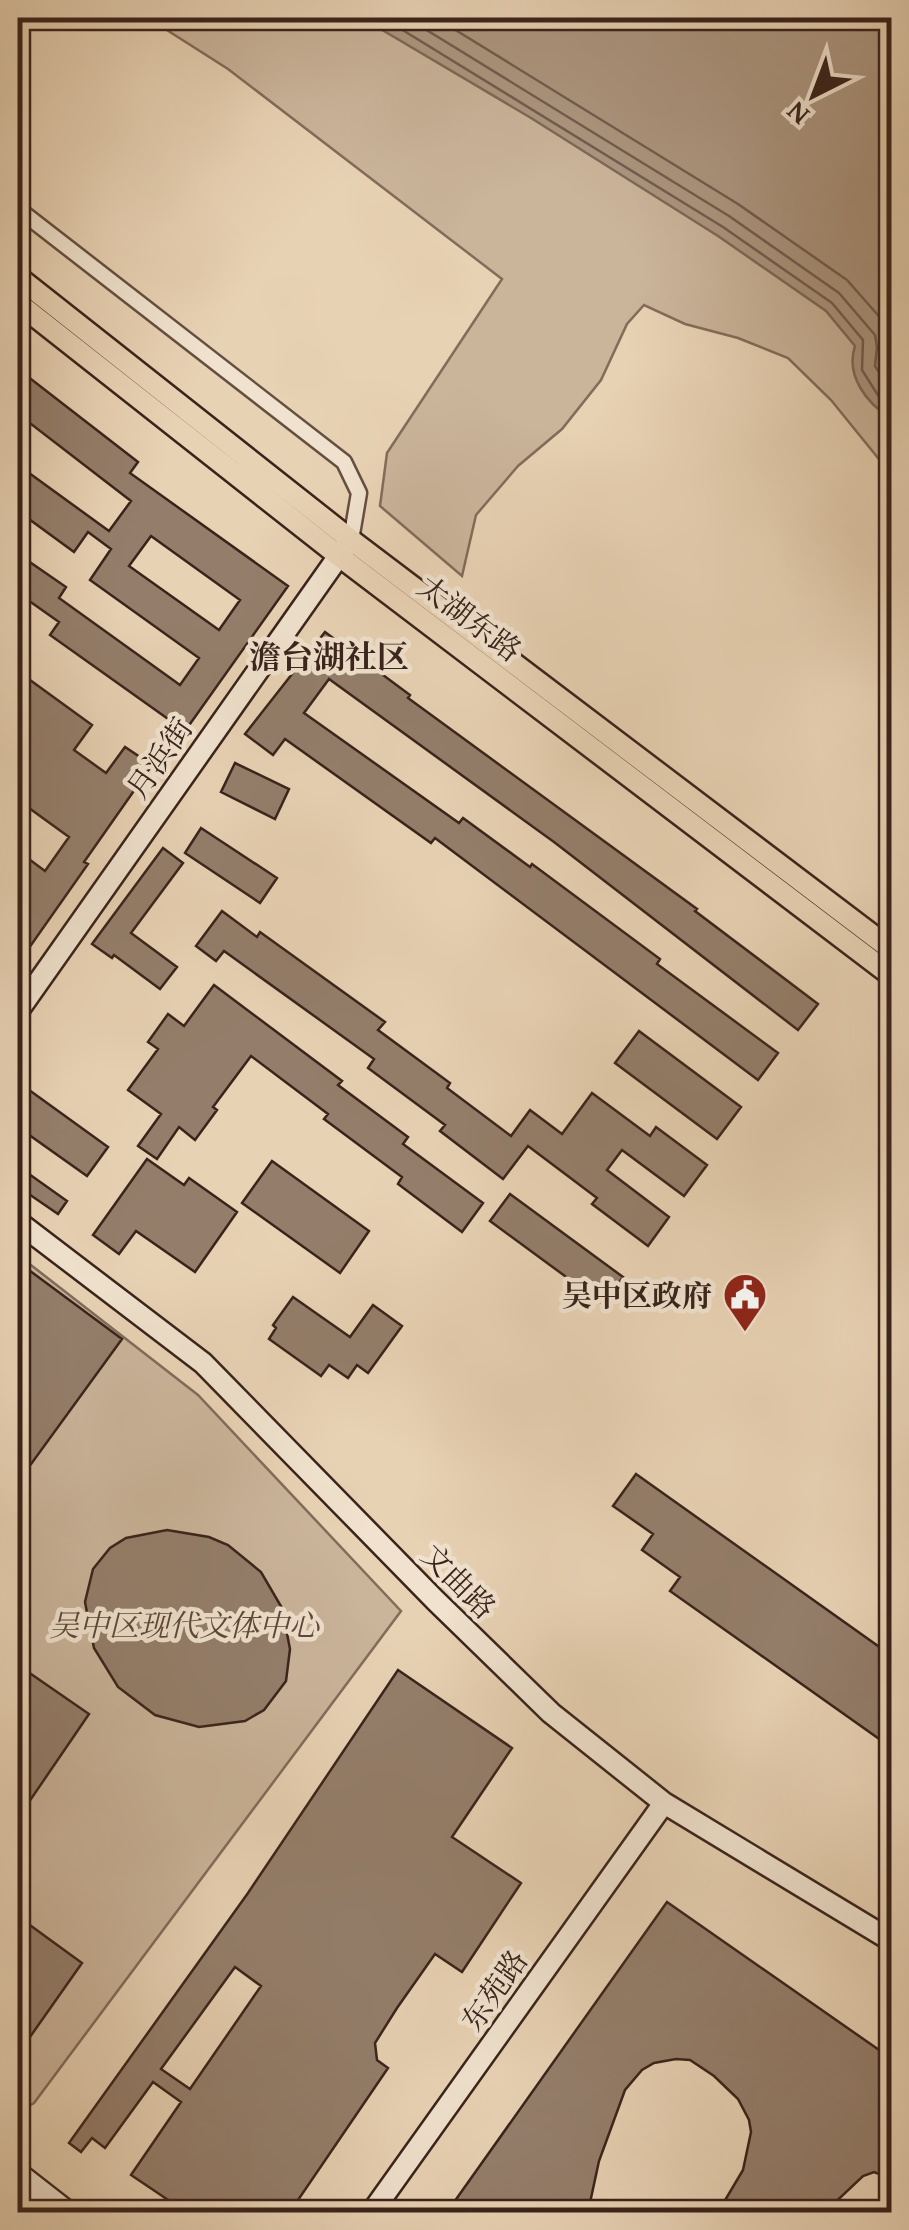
<svg xmlns="http://www.w3.org/2000/svg" width="909" height="2230" viewBox="0 0 909 2230" font-family="'Gentium Book Plus','Noto Serif SC',serif">
<style>
.green{fill:#cab49a;stroke:#826c5a;stroke-width:2.5}
.water{fill:#ac9680;stroke:#7e6858;stroke-width:2.5}
.lines{fill:none;stroke-linecap:round;stroke-linejoin:round}
.shore{stroke:#725c4e;stroke-width:2.5}
.building{fill:#947e6b;stroke:#39231b;stroke-width:2.5;fill-rule:evenodd}
.street-casing{stroke:#654f41;stroke-width:19}
.secondary-casing{stroke:#39231b;stroke-width:25}
.primary-casing{stroke:#39231b;stroke-width:25}
.street{stroke:#f0e2ce;stroke-width:14}
.secondary{stroke:#f0e2ce;stroke-width:20}
.primary{stroke:#e8d2b4;stroke-width:20}
.labels{text-anchor:middle;dominant-baseline:central;stroke-width:9;stroke-linejoin:round;paint-order:stroke}
.street-label{font-size:30px;fill:#39231b;stroke:#f0e2ce}
.poi-label{font-size:30px;font-weight:bold;fill:#39231b;stroke:#f0e2ce;text-anchor:end}
.park-label{font-size:30px;font-style:italic;fill:#5d473b;stroke:#f0e2ce}
.neighbourhood-label{font-size:32px;font-weight:bold;fill:#39231b;stroke:#f0e2ce}
</style>
<rect width="100%" height="100%" fill="#e8d2b4"/>
<filter id="stains"><feTurbulence type="fractalNoise" baseFrequency=".002" numOctaves="4"/><feColorMatrix values="0 0 0 0 .2 0 0 0 0 .09 0 0 0 0 .02 0 0 0 .5 -.17"/></filter>
<radialGradient id="worn" r=".72"><stop offset=".6" stop-color="#630" stop-opacity="0"/><stop offset="1" stop-color="#630" stop-opacity=".3"/></radialGradient>
<!-- green -->
<path class="green" d="M148,18H472L891,345V474L831,400L788,358L738,338L685,324L644,305L627,324L601,380L562,429L518,466L476,515L462,576L380,506L387,453L502,279L228,69Z
M18,1255L198,1395L401,1611L34,2103L18,2112Z"/>
<!-- water -->
<path class="water" d="M362,18H891V419C867,403 845,376 855,346L826,311L718,236L531,118Z"/>
<g class="lines">
<!-- shore -->
<path class="shore" d="M383,18L723,227L832,303L863,340L862,370L881,400L892,407
M407,18L729,216L839,293L875,335L877,347L875,366L892,392
M436,18L738,204L847,280L884,322L892,338"/>
</g>
<!-- building -->
<path class="building" d="M18,369L138,462L130,473L288,586L185,731L50,635L59,622L18,593V554L66,587L59,598L180,685L199,658L90,580L111,549L88,532L74,552L18,511V465L109,531L131,501L18,414ZM151,536L240,600L219,630L129,566Z
M325,632L410,695L408,698L697,909L695,911L818,1004L798,1030L554,842L329,679L304,713L459,823L463,818L530,867L532,864L660,959L657,964L778,1053L758,1080L435,838L431,843L285,739L273,755L245,734Z
M30,680L92,725L74,750L106,773L125,747L152,765L84,862L88,864L29,948L18,939V851L45,871L69,837L18,800V697Z
M235,763L289,789L275,819L221,792Z
M201,828L277,878L260,903L185,853Z
M163,848L183,863L131,933L177,967L160,989L114,955L112,958L92,944Z
M222,911L257,937L260,932L385,1022L378,1030L450,1083L447,1088L511,1136L530,1110L562,1134L592,1093L650,1136L656,1127L707,1165L684,1196L622,1150L607,1170L669,1217L648,1246L592,1204L597,1198L528,1146L503,1179L440,1131L445,1125L368,1068L374,1059L224,951L216,961L196,946Z
M214,985L342,1081L338,1085L408,1137L403,1144L483,1203L462,1232L398,1184L402,1177L324,1119L328,1114L251,1056L213,1107L217,1110L195,1140L179,1127L157,1159L138,1146L161,1114L128,1090L158,1049L148,1042L168,1014L184,1026Z
M639,1031L741,1107L717,1139L615,1063Z
M18,1082L108,1147L87,1176L18,1127Z
M147,1159L184,1185L189,1178L237,1212L195,1272L136,1231L119,1254L93,1235Z
M272,1161L369,1231L340,1273L242,1203Z
M29,1174L67,1201L58,1214L20,1188Z
M510,1194L623,1277L603,1304L490,1221Z
M18,1262L122,1339L18,1482Z
M293,1297L350,1337L373,1305L402,1326L368,1373L357,1365L348,1378L329,1365L321,1376L269,1339L276,1328L273,1325Z
M636,1474L892,1656V1748L670,1591L680,1577L642,1550L653,1534L613,1506Z
M167,1530L209,1537L228,1545L261,1572L282,1608L290,1649L286,1681L264,1710L245,1721L199,1727L155,1715L118,1687L94,1648L85,1602L93,1569L110,1548L126,1538Z
M18,1665L89,1714L18,1818Z
M398,1670L512,1748L452,1837L521,1883L462,1972L435,1954L397,2008L375,2043L377,2060L388,2068L294,2206L270,2212H186L131,2175L181,2102L153,2082L105,2148L92,2138L81,2152L69,2143L248,1893ZM235,1967L261,1986L190,2089L161,2069Z
M667,1902L892,2059V2179L874,2172L863,2176L825,2212H718L743,2170L751,2132L749,2120L738,2099L714,2076L690,2060L676,2059L654,2063L642,2070L625,2090L599,2161L588,2212H447Z
M27,1923L82,1963L18,2054V1935Z"/>
<g class="lines">
<defs>
<path id="street" d="M18,209L344,462L359,493L351,540"/>
<path id="secondary" d="M18,1011L348,543
M18,1222L203,1363L435,1600L551,1713L664,1803L892,1941
M18,2173L68,2212
M18,2198L36,2212
M372,2212L664,1803"/>
<path id="primary" d="M18,277L351,540L892,950
M18,303L339,556L892,976"/>
</defs>
<!-- street casing -->
<use href="#street" class="street-casing"/>
<!-- secondary casing -->
<use href="#secondary" class="secondary-casing"/>
<!-- primary casing -->
<use href="#primary" class="primary-casing"/>
<!-- street -->
<use href="#street" class="street"/>
<!-- secondary -->
<use href="#secondary" class="secondary"/>
<!-- primary -->
<use href="#primary" class="primary"/>
</g>
<!-- icons -->
<defs>
<symbol id="civic-pin" viewBox="-11 -11 22 30"><path d="M0 17L-7.5 6A9.5 9.5 0 1 1 7.5 6Z" fill="#8f2418" stroke="#f0e2ce"/><path d="M-.6-6.5H3V-4.5H.6V-3L4-1V1h2V6H-6V1h2V-1L-.6-3ZM-1.2 2.5V6h2.4V2.5Z" fill="#fff"/></symbol>
</defs>
<g fill-rule="evenodd">
<use href="#civic-pin" x="720" y="1270" width="50" height="68"/>
</g>
<g class="labels">
<!-- street labels -->
<g class="street-label">
<text transform="translate(470 618) rotate(37)">太湖东路</text>
<text transform="translate(159 758) rotate(-55)">月浜街</text>
<text transform="translate(459 1581) rotate(45)">文曲路</text>
<text transform="translate(494 1990) rotate(-55)">东苑路</text>
</g>
<!-- poi labels -->
<g class="poi-label">
<text x="712" y="1295">吴中区政府</text>
</g>
<!-- park labels -->
<g class="park-label">
<text x="184" y="1625">吴中区现代文体中心</text>
</g>
<!-- neighbourhood labels -->
<g class="neighbourhood-label">
<text x="329" y="656">澹台湖社区</text>
</g>
</g>
<!-- margin -->
<rect width="909" height="2230" fill="none" stroke="#e8d2b4" stroke-width="60"/>
<rect x="20" y="20" width="869" height="2190" fill="none" stroke="#39231b" stroke-width="5"/>
<rect x="30" y="30" width="849" height="2170" fill="none" stroke="#39231b" stroke-width="2.5"/>
<!-- north arrow -->
<g transform="translate(814 95) rotate(222)" stroke="#f0e2ce" stroke-width="8" paint-order="stroke">
<path d="M0-8L18 38L0 25L-18 38Z" fill="#39231b"/>
<text y="-15" font-size="28" font-weight="bold" text-anchor="middle" fill="#39231b">N</text>
</g>
<rect width="100%" height="100%" filter="url(#stains)"/>
<rect width="100%" height="100%" fill="url(#worn)"/>
</svg>
